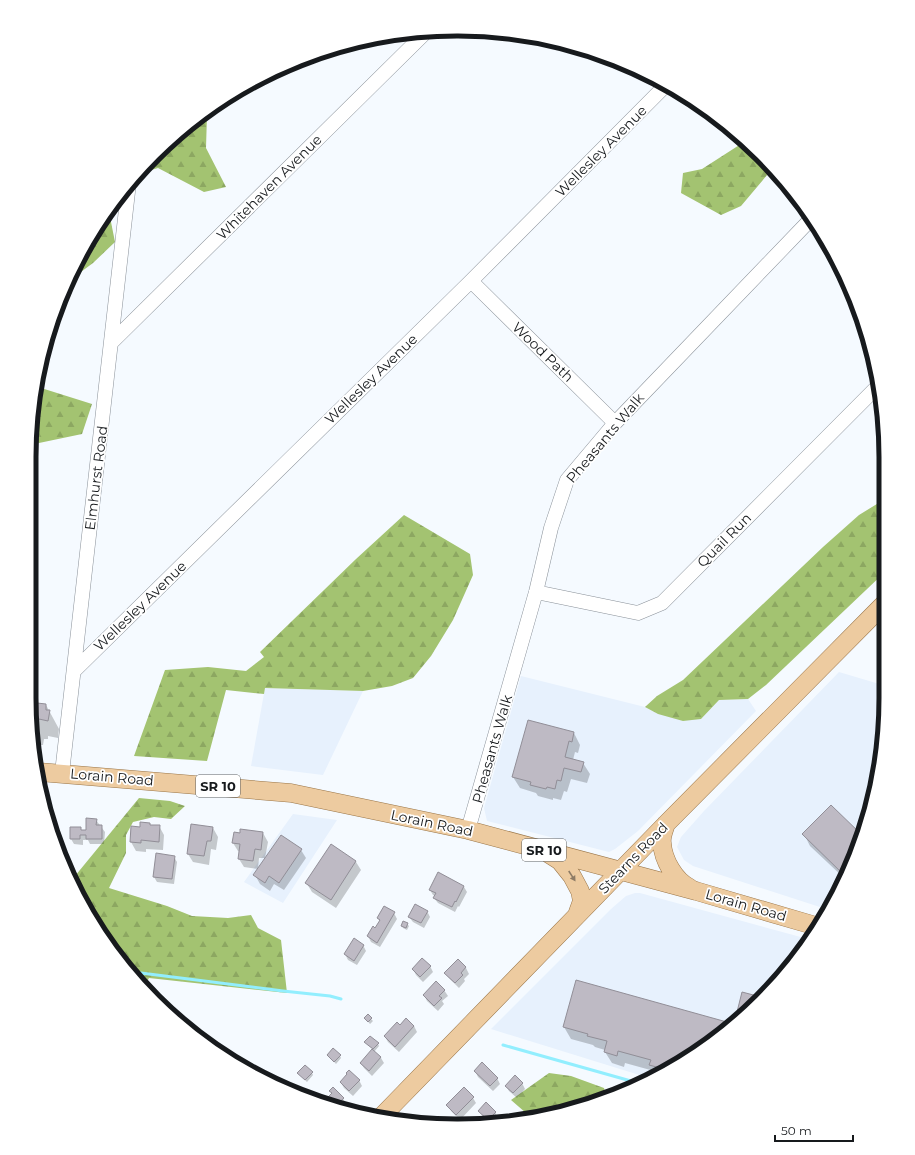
<svg xmlns="http://www.w3.org/2000/svg" width="915" height="1155" viewBox="0 0 915 1155" font-family="Montserrat,sans-serif">
<style>
.built{fill:#e7f1fd}
.forest{fill:url(#forest-firs)}
.shadow{fill:#0003}
.lines{fill:none;stroke-linecap:round;stroke-linejoin:round}
.stream{stroke:#92eefe;stroke-width:3}
.building{fill:#bebac4;stroke:#918e97}
.minor-casing{stroke:#8a9199;stroke-width:15}
.major-casing{stroke:#9a7649;stroke-width:19}
.minor{stroke:#fff;stroke-width:14}
.major{stroke:#edcba0;stroke-width:18}
.oneway{fill:#8d7b65}
.labels{text-anchor:middle;dominant-baseline:central;stroke-width:3.5;stroke-linejoin:round;paint-order:stroke}
.shield{fill:#fff;stroke:#5d5f61;stroke-width:1}
.shield-label{font-size:13px;font-weight:bold;fill:#171a1d}
.street-label{font-size:14px;fill:#171a1d;stroke:#fff}
.rim{fill:none;stroke:#171a1d;stroke-width:5}
</style>
<defs>
<pattern id="forest-firs" width="22" height="20" patternUnits="userSpaceOnUse"><rect width="22" height="20" fill="#a3c371"/><path d="M5 1l3.5 6h-7zM16 11l3.5 6h-7z" fill="#8ca761"/></pattern>
</defs>
<rect width="100%" height="100%" fill="#f5faff"/>
<!-- built -->
<path class="built" d="M839,672L886,686V698L878,781L853,862L826,909L693,866L684,860L677,847L681,837L704,811Z
M521,676L645,707L658,714L701,719L719,700L748,699L756,711L638,831L615,849L609,852L487,821L484,808Z
M265,688L363,691L323,775L251,766Z
M293,814L337,820L283,903L244,882Z
M635,893H640L808,939L798,958L740,1020L672,1069L649,1078L491,1029L611,909L626,896Z"/>
<!-- forest -->
<path class="forest" d="M214,108L207,115L206,148L226,187L204,192L158,168L145,172L134,176L175,135Z
M744,142L773,168L741,206L721,215L681,193L683,173L702,169Z
M109,212L115,242L93,263L70,280L87,243Z
M38,387L92,404L82,434L39,443L30,441V430Z
M885,499L886,571L766,685L748,699L719,700L701,719L683,721L658,714L645,707L657,696L683,680L823,547L859,515Z
M404,515L470,554L473,575L453,620L431,656L413,678L392,686L363,691L265,688L264,694L226,690L207,761L134,756L165,670L208,667L246,671L264,657L260,652L356,559Z
M139,798L170,801L185,806L171,819L154,817L133,822L126,835V853L109,888L167,906L192,916L228,918L251,915L258,928L281,940L287,993L149,978L144,987L86,912L71,875L75,876Z
M549,1073L571,1076L604,1088L606,1096L568,1111L524,1117L526,1113L511,1100Z"/>
<!-- shadow -->
<path class="shadow" d="M46,705L59,729L58,738L48,736V739H44L43,745H41L39,742L35,741L31,709L37,710Z
M574,733L580,745L578,753L575,752L573,760L583,763L590,774L587,783L571,779L567,792L564,791L561,800L553,798V800L538,796L536,793L520,788L513,777Z
M96,820L105,832L104,844H90L88,840H83V845L74,844L71,839L80,828L81,831H87Z
M150,824L151,826H159L164,835L163,850L146,849V852L136,851L131,842L132,828H141Z
M192,825L213,828L218,837L216,850L211,849L209,865L193,862L188,854Z
M263,833L268,842L265,858H259L258,869L244,867L239,859L240,852L238,851L233,843Z
M804,834L861,836L853,862L844,878L810,846Z
M331,846L356,862L361,870L336,908L312,892L307,884Z
M301,850L306,858L284,890L274,884L270,891L260,884L255,875Z
M174,857L177,862L174,884L157,882L154,877Z
M464,887L467,892L459,907L458,906L455,912L438,903L434,898L435,896L433,895L430,890Z
M427,911L430,917L424,928L413,922L409,917Z
M394,913L397,919L380,947L371,942L368,936L376,929L380,922L378,918Z
M407,924L409,926L407,930L403,928L402,926Z
M363,945L366,951L357,965L348,960L345,954Z
M458,960L466,968L469,974L464,979L465,981L459,988L449,978L445,973Z
M430,966L433,972L423,982L416,975L413,969Z
M444,990L448,996L442,1001L444,1004L438,1011L427,1001L424,995Z
M365,1018L371,1019L373,1021L370,1024Z
M733,1025L672,1069L656,1075L654,1071L625,1063L624,1067L612,1063L605,1052V1050L595,1047L593,1045L571,1039L564,1027Z
M400,1026H414L417,1032L399,1052L388,1042L385,1037Z
M367,1044H378L379,1046L374,1052L381,1058L384,1063L372,1076L364,1068L361,1063L373,1049Z
M328,1055L340,1056L341,1058L336,1064Z
M475,1071L497,1078L500,1084L493,1091L478,1077Z
M312,1073L313,1075L307,1082L300,1075Z
M359,1080L362,1086L353,1096L344,1088L341,1083Z
M522,1083L525,1089L517,1098L509,1091L506,1086Z
M333,1089L343,1099L347,1104L340,1109L328,1104L326,1100L332,1094L331,1091Z
M473,1098L476,1103L460,1120L451,1111L448,1105Z
M479,1111L495,1112L498,1118L495,1121L488,1122L483,1116Z"/>
<g class="lines">
<!-- stream -->
<path class="stream" d="M133,972L283,991L330,996L341,999
M503,1045L638,1083"/>
</g>
<!-- building -->
<path class="building" d="M37,703L46,704V710H50L48,721L39,719L38,722H35L33,728L30,708L36,709Z
M528,720L574,732L572,742L569,741L565,757L584,762L581,772L564,768L561,781L557,780L555,789L547,787L546,789L530,785L531,782L512,777Z
M831,805L862,835L853,862L845,876L802,834Z
M86,818L97,819L96,825H102V839H86V835H80V839H70V827H81V830H86Z
M140,822L150,823V825H160L159,842L141,840V843L130,842L131,826L140,827Z
M191,824L213,827L211,841H207L204,856L187,854Z
M240,829L263,832L261,850L255,849L253,861L238,859L240,844L232,843L234,832L240,833Z
M281,835L302,849L279,883L269,876L265,883L253,875Z
M331,844L356,861L331,900L305,883Z
M156,853L175,856L172,879L153,877Z
M438,872L464,886L456,902L455,901L452,907L433,898L436,893L429,890Z
M415,904L428,911L421,923L408,917Z
M384,906L395,912L377,943L367,936L373,926L375,928L380,920L377,918Z
M403,921L408,923L406,928L401,926Z
M354,938L364,945L354,961L344,954Z
M422,958L431,966L420,977L412,969Z
M458,959L466,967L461,973L463,975L455,983L444,973Z
M576,980L734,1024L742,992L761,997L740,1020L684,1060L678,1058L676,1065L668,1070L649,1065L651,1060L618,1051L617,1056L604,1052L607,1041L587,1036L588,1034L563,1027Z
M436,981L445,990L439,996L442,998L434,1006L423,995Z
M368,1014L372,1018L368,1022L364,1018Z
M406,1018L414,1026L395,1047L384,1036L397,1022L400,1025Z
M370,1036L379,1043L373,1049L364,1042Z
M333,1048L341,1055L334,1062L327,1055Z
M372,1049L381,1057L369,1071L360,1063Z
M482,1062L498,1078L490,1086L474,1071Z
M305,1065L313,1072L305,1080L297,1073Z
M349,1070L360,1080L349,1091L340,1082L347,1074L346,1073Z
M515,1075L523,1083L513,1093L505,1086Z
M333,1087L344,1098L335,1106L329,1104L325,1100L332,1093L329,1091Z
M464,1087L474,1097L456,1115L446,1105Z
M305,1089L313,1097L301,1093Z
M486,1102L496,1112L488,1120L478,1111Z
M437,1118L443,1124L433,1123Z"/>
<g class="lines">
<defs>
<path id="minor" d="M471,281L615,423
M111,343L426,32
M536,592L638,613L662,603L878,386
M74,671L471,281L666,85
M62,773L129,183
M468,830L536,592L551,528L567,480L615,423L811,219"/>
<path id="major" d="M39,772L291,793L468,830L696,891L816,926
M666,824C664,830 661,837 662,843C663,860 675,881 690,888
M549,854L560,861L572,876L580,891L582,901L577,915
M382,1116L666,824L886,602"/>
</defs>
<!-- minor casing -->
<use href="#minor" class="minor-casing"/>
<!-- major casing -->
<use href="#major" class="major-casing"/>
<!-- minor -->
<use href="#minor" class="minor"/>
<!-- major -->
<use href="#major" class="major"/>
</g>
<!-- one-way arrows -->
<defs><path id="oneway-solid" d="M-6-.8H1V-3.2L6.5 0L1 3.2V.8H-6Z"/></defs>
<use class="oneway" href="#oneway-solid" transform="translate(572 876) rotate(57)"/>
<g class="labels">
<!-- shield labels -->
<g class="shield">
<rect x="196" y="775" width="44" height="22" rx="3"/>
<rect x="522" y="839" width="44" height="22" rx="3"/>
</g>
<g class="shield-label">
<text x="218" y="786">SR 10</text>
<text x="544" y="850">SR 10</text>
</g>
<!-- street labels -->
<g class="street-label">
<text transform="translate(601 151) rotate(-45)">Wellesley Avenue</text>
<text transform="translate(269 187) rotate(-45)">Whitehaven Avenue</text>
<text transform="translate(543 352) rotate(44)">Wood Path</text>
<text transform="translate(371 379) rotate(-44)">Wellesley Avenue</text>
<text transform="translate(605 438) rotate(-50)">Pheasants Walk</text>
<text transform="translate(96 478) rotate(-83)">Elmhurst Road</text>
<text transform="translate(724 540) rotate(-45)">Quail Run</text>
<text transform="translate(140 606) rotate(-44)">Wellesley Avenue</text>
<text transform="translate(492 749) rotate(-74)">Pheasants Walk</text>
<text transform="translate(112 777) rotate(5)">Lorain Road</text>
<text transform="translate(432 823) rotate(12)">Lorain Road</text>
<text transform="translate(633 858) rotate(-46)">Stearns Road</text>
<text transform="translate(746 905) rotate(16)">Lorain Road</text>
</g>
</g>
<!-- crop -->
<path d="M0 0H915V1155H0ZM457 36H458A421 421 0 0 1 879 457V698A421 421 0 0 1 458 1119H457A421 421 0 0 1 36 698V457A421 421 0 0 1 457 36Z" fill="#fff" fill-rule="evenodd"/>
<path class="rim" d="M457 36H458A421 421 0 0 1 879 457V698A421 421 0 0 1 458 1119H457A421 421 0 0 1 36 698V457A421 421 0 0 1 457 36Z"/>
<!-- scale -->
<path d="M775 1135v6h78v-6" fill="none" stroke="#171a1d" stroke-width="2"/>
<text x="781" y="1135" font-size="12" fill="#171a1d" stroke="#ffffff" stroke-width="3" paint-order="stroke">50 m</text>
</svg>
